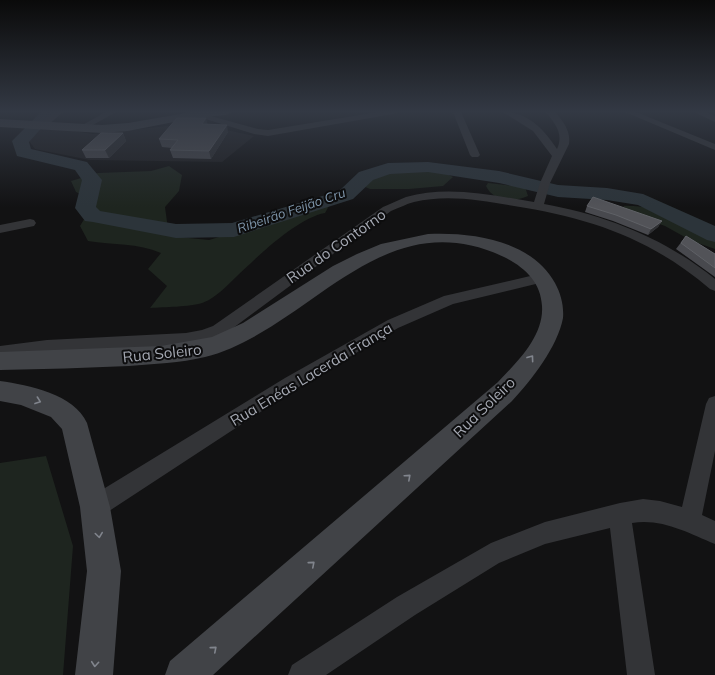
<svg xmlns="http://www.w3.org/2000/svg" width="715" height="675" viewBox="0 0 715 675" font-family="Mulish,sans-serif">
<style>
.built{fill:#1e1e20}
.green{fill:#1e251f}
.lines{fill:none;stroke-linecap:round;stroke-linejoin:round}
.river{fill:#2c343a;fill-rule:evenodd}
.street{fill:#333437;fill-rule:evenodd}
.secondary{fill:#414347;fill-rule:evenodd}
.wall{fill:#48494e}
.shaded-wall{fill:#2e2f32}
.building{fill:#525358;stroke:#5f6166}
.oneway{stroke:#81858d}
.labels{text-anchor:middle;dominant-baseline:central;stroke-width:4;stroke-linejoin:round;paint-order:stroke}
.far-water-label{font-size:13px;font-style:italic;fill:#7e95aa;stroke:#0d0d0e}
.street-label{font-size:15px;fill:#a4a8b2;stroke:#0d0d0e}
</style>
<rect width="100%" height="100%" fill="#121213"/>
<!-- built -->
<path class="built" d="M195,123L254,136L222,162L90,160L35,149L29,141L43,126L93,134Z"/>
<!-- green -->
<path class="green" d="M169,166L182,175L179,191L165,207L169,236L209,240L219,237L237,222L301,204L316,198L330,204L325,213C297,218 257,257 236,277C228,285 213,300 202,303C190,307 164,307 150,308L167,286L148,269L161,253C138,243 113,245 88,241L80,226L95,201L76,192L71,181L98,173L151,171Z
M370,169C394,171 433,165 453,177L443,186L409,189H370L353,182L358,173Z
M488,183L525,187L528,196C515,202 493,202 486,186Z
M623,206C656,204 687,224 715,238V249L692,241L665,226L634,215Z
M46,456L73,546L63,675H0V463Z"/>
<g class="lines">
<!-- river -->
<path class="river" d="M41,112H56L29,142L31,149L87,162L102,180L96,207L100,211L176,224L232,223L339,191L359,172L388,163L428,162L499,171L558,185L607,188L643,194L715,226V242L707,240L638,205L607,200L558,197L499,183L428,172L390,174L373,180L353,199L234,237L176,238L93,222L85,221L75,208L82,180L75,170L17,156L12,141Z"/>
<!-- street -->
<path class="street" d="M54,112H63L47,126H41V122Z
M106,112H116L84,130L81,131L77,128Z
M183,112H196L258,129L268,130L378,112H397L393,114L268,136L254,134Z
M453,112H461L480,155L478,157H472L470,155Z
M503,112C528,112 544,129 557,149C564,133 555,124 546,112H555C563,121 571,131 569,144L550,183L544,204C606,215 666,239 715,279V291L710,289C650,238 590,218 514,206C481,200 446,194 414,202C406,204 399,208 391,211L225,334C191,348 155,347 119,349C79,351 40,353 0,358V346L47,340L186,333L202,330L213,326L383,207C391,204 398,200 406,197C447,185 492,195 534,202L540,183L552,156L533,131Z
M625,112H636L715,144V150Z
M694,112H705L715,116V122Z
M30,219L34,220L36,223L34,226L0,233V225Z
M543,273L548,275L550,278L548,281L453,304L398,328L297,388L103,515L95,518L87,515L84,507L87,499L285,378L388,320L444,296Z
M715,396V451L702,515L715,521V544C688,533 662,518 632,523L655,675H627L610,528L545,544L499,563L415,615L326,675H288L292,665L397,597L491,543L545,522L620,503L643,499L660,501L682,507L706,404L709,398Z"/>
<!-- secondary -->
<path class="secondary" d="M192,112H232L226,115L194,118L128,131L102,133L0,127V119L102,125L128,123Z
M428,234C472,232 531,240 555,283C561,294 564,306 563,318C558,346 531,381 512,401L213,675H165L170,661L498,382C517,362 544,336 542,306C541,282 524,267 504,257C380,199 310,330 205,357C180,363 154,364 129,366C86,368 43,369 0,370V352L161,346L212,337L243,323L333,266L357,254L381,244Z
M0,381C29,385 74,394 87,423L110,507L121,571L113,675H75L87,571L80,507L62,429L51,417L21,405L0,401Z"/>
</g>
<!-- wall -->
<path class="wall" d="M208,124L228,132L211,159L173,158L170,150L172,148L162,147L159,139Z
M123,133L126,141L109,158H86L82,150Z
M587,206L662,221L658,227L648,235L613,221L585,212Z
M686,236L715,254V277L676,249Z"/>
<!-- shaded-wall -->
<path class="shaded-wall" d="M206,118L208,126L202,124Z
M227,125L228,132L211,159L209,151Z
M123,133L126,141L109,158L105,150Z
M662,221L658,227L648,235L651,229Z"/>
<!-- building -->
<path class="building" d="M177,118H206L202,124L227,125L209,151L170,150L178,140L159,139Z
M101,133H123L105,150H82Z
M593,197L662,221L651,229L616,215L587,206Z
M686,236L715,254V268L681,243Z"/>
<!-- one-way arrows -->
<defs><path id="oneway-chevron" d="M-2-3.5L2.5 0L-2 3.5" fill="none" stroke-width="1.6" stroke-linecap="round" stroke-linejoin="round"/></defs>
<g class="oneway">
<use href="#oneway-chevron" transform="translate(531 358) rotate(-54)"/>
<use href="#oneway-chevron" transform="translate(38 401) rotate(20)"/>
<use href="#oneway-chevron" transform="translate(408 477) rotate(-42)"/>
<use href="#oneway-chevron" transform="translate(99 535) rotate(82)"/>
<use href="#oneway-chevron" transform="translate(312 564) rotate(-41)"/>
<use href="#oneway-chevron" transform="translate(214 649) rotate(-41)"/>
<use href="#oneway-chevron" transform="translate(95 664) rotate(95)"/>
</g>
<!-- sky -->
<linearGradient id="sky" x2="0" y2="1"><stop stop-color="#0a0a0a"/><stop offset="0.54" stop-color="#333944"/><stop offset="1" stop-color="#333944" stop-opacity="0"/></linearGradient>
<rect width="715" height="207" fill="url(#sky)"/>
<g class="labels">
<!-- far-water labels -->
<g class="far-water-label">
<text transform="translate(291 210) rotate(-19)">Ribeirão Feijão Cru</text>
</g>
<!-- street labels -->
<g class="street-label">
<text transform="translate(336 246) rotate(-35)">Rua do Contorno</text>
<text transform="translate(162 353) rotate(-6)">Rua Soleiro</text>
<text transform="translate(311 374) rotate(-31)">Rua Enéas Lacerda França</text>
<text transform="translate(484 407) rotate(-44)">Rua Soleiro</text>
</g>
</g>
</svg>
